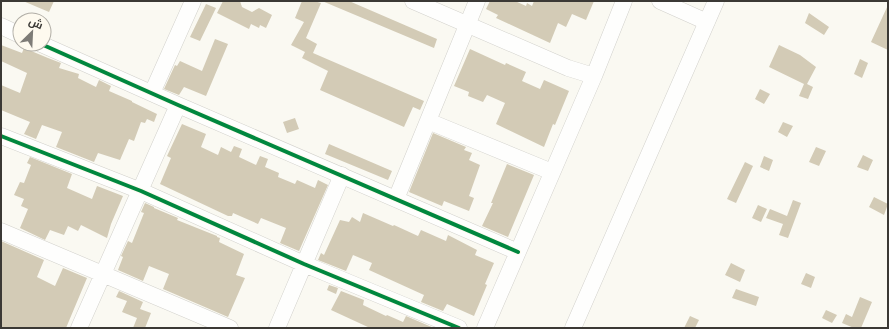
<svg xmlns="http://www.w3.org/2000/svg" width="889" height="329" viewBox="0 0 889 329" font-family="Overpass,Cairo,sans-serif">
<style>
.building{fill:#d3cbb6}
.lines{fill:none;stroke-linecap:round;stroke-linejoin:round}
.minor-casing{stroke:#d2d1cc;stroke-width:17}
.minor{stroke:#fefefd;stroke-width:16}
.cycleway-casing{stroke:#fefaef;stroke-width:6}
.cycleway{stroke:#00873e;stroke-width:4}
</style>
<rect width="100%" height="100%" fill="#faf9f2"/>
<!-- building -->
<path class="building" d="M23,1H54L49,12Z
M223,1H240L242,7L252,12L259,8L272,15L266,28L260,25L259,28L251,24L249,29L217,13Z
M302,1H314L321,3L306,38L317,44L313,53L424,101L420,110L413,107L404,127L320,90L328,71L302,58L305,52L291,45L304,22L295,18Z
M322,1H349L437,39L434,48Z
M490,1H515L526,6L527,3L532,6L534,1H594L586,20L572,14L566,27L558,23L550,43L496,18L498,15L486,9Z
M206,4L216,8L200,41L190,37Z
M888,5V50L871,42Z
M809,13L829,27L824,35L805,23Z
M215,39L228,44L206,96L184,87L179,95L164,89L175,65L177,66L180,61L202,71Z
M1,45L22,53L24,48L48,58L61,63L59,68L79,74L78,78L96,87L99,80L111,86L109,91L132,101V102L157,114L154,122L147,119L145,123L141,122L134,141L129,139L120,160L98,153L94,162L56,147L62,132L42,125L36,139L24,134L30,122L1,110V85L20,93L27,73L1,61Z
M779,45L800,55L816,67L807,84L813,87L808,99L799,96L804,84L769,67Z
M470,49L505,65L506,63L526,72L522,81L540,89L544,80L569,91L555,125L553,124L544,147L496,124L505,103L487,95L483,102L468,96L469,92L454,86Z
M860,59L868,63L862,78L854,74Z
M760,89L770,94L764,104L755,99Z
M295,118L299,129L287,133L283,122Z
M783,122L793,126L787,137L778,132Z
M182,124L206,134L201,147L218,155L221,147L231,152L234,146L242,149L239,157L256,165L260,156L268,159L265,167L279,173L278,177L295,184L297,180L315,188L318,180L328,185L299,251L280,243L286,228L261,218L258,224L233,213L232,216H228L160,184L171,158L167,156Z
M433,133L466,147L464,150L472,153L469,160L480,165L469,196L474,198L469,211L444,201L442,206L409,192Z
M329,144L392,171L388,180L325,154Z
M816,147L826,151L819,166L809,162Z
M863,155L873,160L868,171L857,167Z
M764,156L773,160L769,171L760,167Z
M30,157L72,174L67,188L92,199L97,186L123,196L111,224L107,238L81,225L78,231L68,226L64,235L50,230L45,240L20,228L28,209L21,206L24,199L14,195L20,182L24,183L31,165L27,163Z
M745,162L753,166L736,203L727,199Z
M507,164L534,175L508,237L482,226L493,203H491Z
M874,197L888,204L884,215L869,207Z
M793,200L801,203L788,238L779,235L783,224L766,218L770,209L787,216Z
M145,203L154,207V208L178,218L177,220L217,236V237L220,238L219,242L244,254L236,275L245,278L228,317L163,289L169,274L149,266L143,281L118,270L123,257L121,256L128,241L132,243L144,213L141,212Z
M758,205L767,209L761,222L752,218Z
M363,213L393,226L394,225L418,236L421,230L446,241L448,235L477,250L475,255L494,263L485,284L487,285L474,316L447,304L443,311L421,302L424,295L369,270L372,263L353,255L346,271L318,260L321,253L324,255L340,220L349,222L352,217L360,222Z
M1,241L44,260L37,277L55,286L63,268L87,278L66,328H1Z
M731,263L745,270L740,282L725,275Z
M806,273L815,277L811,288L801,284Z
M329,285L338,288L336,294L327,290Z
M736,289L759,297L756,306L732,298Z
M119,291L143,302L140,309L151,313L145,328H133L137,318L122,312L127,301L116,297Z
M341,291L364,300L363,305L386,316L387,315L403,322L406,316L434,328H370L331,310Z
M860,297L872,302L861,328H854L842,323L846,314L852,317Z
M826,310L837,315L832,323L822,318Z
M690,316L699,320L695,328H684Z"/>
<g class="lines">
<defs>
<path id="minor" d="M413,1L568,68L594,76L485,328
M660,1L707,22
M1,26L20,35
M41,44L178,105L518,252
M594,76L624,1
M152,93L193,1
M428,121L552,172
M1,136L141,191L304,264L459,328
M396,199L477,1
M1,231L230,328
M79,328L178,105
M277,328L342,175
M573,328L716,1"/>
</defs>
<!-- minor casing -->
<use href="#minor" class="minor-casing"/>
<!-- minor -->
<use href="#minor" class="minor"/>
<defs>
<path id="cycleway" d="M41,44L178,105L518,252
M1,136L141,191L304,264L459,328"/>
</defs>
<!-- cycleway casing -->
<use href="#cycleway" class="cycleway-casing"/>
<!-- cycleway -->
<use href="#cycleway" class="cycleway"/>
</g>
<!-- border -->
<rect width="889" height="329" fill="none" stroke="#3b3935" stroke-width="4"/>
<!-- north arrow -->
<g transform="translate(32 32) rotate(24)"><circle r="19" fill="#fefaef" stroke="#b0ada5"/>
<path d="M0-3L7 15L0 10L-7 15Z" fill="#7e7c77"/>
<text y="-6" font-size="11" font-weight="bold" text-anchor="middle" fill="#3b3935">ش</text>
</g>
</svg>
